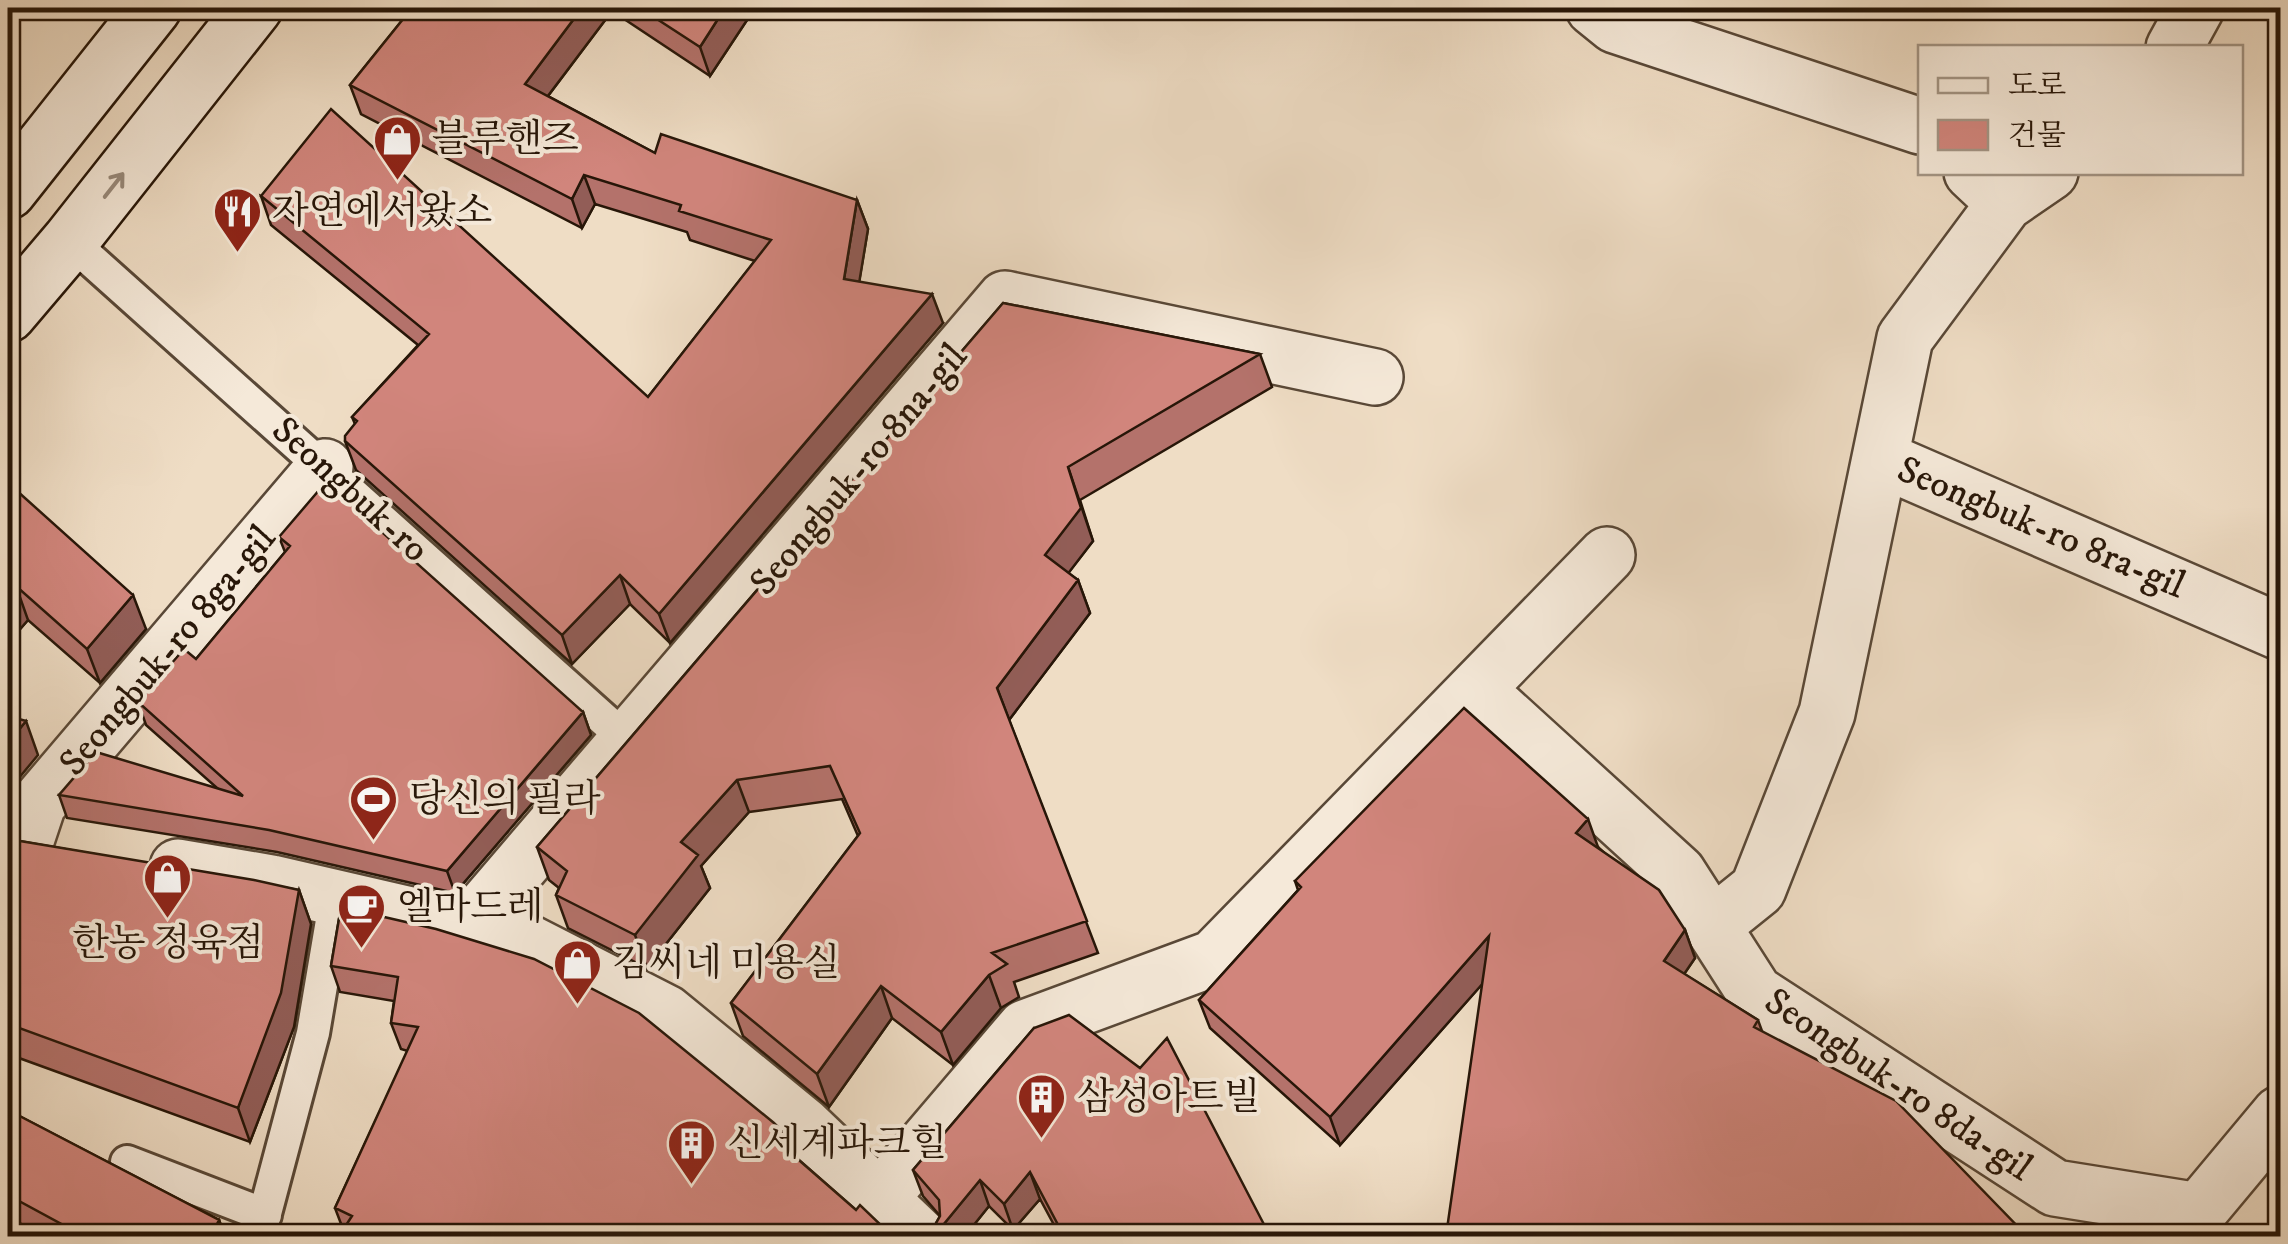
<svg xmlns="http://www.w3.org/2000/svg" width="2288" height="1244" viewBox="0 0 2288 1244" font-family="'IM FELL DW Pica','Noto Serif KR',serif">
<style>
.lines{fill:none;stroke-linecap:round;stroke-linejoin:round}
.service-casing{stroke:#594837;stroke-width:38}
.minor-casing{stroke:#594837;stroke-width:60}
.secondary-casing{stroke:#271608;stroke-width:60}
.service{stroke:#f5e9d9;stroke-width:32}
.minor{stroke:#f5e9d9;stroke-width:55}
.secondary{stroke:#f5e9d9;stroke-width:55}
.wall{fill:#b4726b;stroke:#271608;stroke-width:2.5}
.shaded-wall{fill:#925d57;stroke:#271608;stroke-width:2.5}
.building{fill:#d1857c;stroke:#271608;stroke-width:2.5}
.oneway{stroke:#988a7b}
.labels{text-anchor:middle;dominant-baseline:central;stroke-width:8;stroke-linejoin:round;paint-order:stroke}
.poi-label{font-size:38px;fill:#271608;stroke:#f5e9d9;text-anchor:start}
.street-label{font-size:38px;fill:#271608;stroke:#f5e9d9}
</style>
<rect width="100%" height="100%" fill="#efddc5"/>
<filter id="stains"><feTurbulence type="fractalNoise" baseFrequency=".002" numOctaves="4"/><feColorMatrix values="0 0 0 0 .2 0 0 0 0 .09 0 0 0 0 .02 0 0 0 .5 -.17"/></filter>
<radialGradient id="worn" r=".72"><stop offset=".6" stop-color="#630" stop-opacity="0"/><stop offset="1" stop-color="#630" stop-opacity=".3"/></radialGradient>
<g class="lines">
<defs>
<path id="service" d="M70,241L628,741
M127,1162L265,1215
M259,1236L313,1033L336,897"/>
<path id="minor" d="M1594,8L1615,25L1920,126
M2174,48L2196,8
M1972,172L2005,203
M1881,459L2280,632
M1477,690L1678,873L1755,993L2055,1188L2199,1211L2280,1114
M25,843L38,804L325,467
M178,867L272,883L527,942L666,1013L804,1126L919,1236
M1712,926L1758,889L1827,713L1905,338L2005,203L2050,172
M467,928L1005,299L1375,377
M880,1198L1025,1028L1214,958L1607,555"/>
<path id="secondary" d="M8,191L153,8
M8,314L70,241L254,8"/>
</defs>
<!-- service casing -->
<use href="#service" class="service-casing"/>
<!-- minor casing -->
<use href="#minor" class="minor-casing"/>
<!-- secondary casing -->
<use href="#secondary" class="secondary-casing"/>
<!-- service -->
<use href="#service" class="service"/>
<!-- minor -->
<use href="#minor" class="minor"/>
<!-- secondary -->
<use href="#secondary" class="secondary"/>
</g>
<!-- wall -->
<path class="wall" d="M412,8H755L710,76L612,11L548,96L655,153L857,200L868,229L859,282L943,323L670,643L630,604L572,664L356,470L345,441L355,424L352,417L418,345L271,225L261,196L648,397L755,261L690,240L687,232L595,204L582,228L361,114L350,85Z
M1003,303L1260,354L1272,387L1080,500L1093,541L1068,573L1078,580L1090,613L1009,720L1098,953L1014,982L1019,997L1001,1008L953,1065L892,1018L829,1107L743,1036L731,1003L858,836L842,799L749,812L701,866L710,888L647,968L568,928L556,895L559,888L549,880L537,847Z
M8,499L146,629L100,683L28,620L8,643Z
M279,537L583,712L591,735L455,893L277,852L67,818L59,795L217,788L146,725L138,702L196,659L285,552Z
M8,839L299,890L311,924L294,1027L250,1142L8,1054Z
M1598,847L1685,930L1695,958L1684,974L1758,1020L1762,1031L1483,983L1340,1145L1210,1028L1199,1000L1298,890L1295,881Z
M341,907L783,1132L791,1153L856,1210L888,1232L343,1229L335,1208L408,1051L401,1049L391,1023L394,1001L340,992L331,966Z
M1034,1028L1270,1236H1060L1040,1199L1013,1230L989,1206L965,1236H923L931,1232L940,1216L923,1196L913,1170Z
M8,1110L219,1220L225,1236H45L8,1217Z"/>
<!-- shaded-wall -->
<path class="shaded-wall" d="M582,8H610L612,11L535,113L525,84Z
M725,8H755L710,76L700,47Z
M584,175L595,204L582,228L572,199Z
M857,200L868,229L855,308L844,279Z
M932,294L943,323L670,643L659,614Z
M1068,467L1093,541L1057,588L1045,555Z
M620,575L630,604L572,664L562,635Z
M1078,580L1090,613L1009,720L997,688Z
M16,586L28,620L8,643V595Z
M133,595L146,629L100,683L87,649Z
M583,712L591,735L455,893L447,871Z
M26,721L38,755L14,784L8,799V743Z
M737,780L749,812L701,866L710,888L647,968L635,935L681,842Z
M1588,819L1598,847L1586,861L1576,833Z
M299,890L311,924L294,1027L250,1142L238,1108Z
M1685,930L1695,958L1674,989L1664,961Z
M1489,936L1500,964L1340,1145L1330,1117Z
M989,975L1001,1008L953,1065L941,1032Z
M881,986L892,1018L829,1107L817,1074Z
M783,1132L793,1158L777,1141Z
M1030,1172L1040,1199L1013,1230L1004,1204Z
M980,1180L989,1206L965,1236H934Z
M219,1220L225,1236H211Z"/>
<!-- building -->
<path class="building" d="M412,8H582L525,84L655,153L661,134L857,200L844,279L932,294L659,614L620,575L562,635L345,441V436L357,421L352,417L429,334L261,196L331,109L648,397L771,240L679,211L681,205L584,175L572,199L350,85Z
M640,8H725L700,47Z
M1003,303L1260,354L1068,467L1081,508L1045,555L1078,580L997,688L1087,921L992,953L1007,964L989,975L941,1032L881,986L817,1074L731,1003L860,833L830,766L737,780L681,842L698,855L635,935L556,895L567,871L537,847Z
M326,482L583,712L447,871L269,830L59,795L96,752L243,796L138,702L184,649L196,659L290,546L279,537Z
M16,490L133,595L87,649L16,586L8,595V499Z
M1464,708L1588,819L1576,833L1659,890L1685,930L1664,961L1758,1020L1754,1027L1896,1101L2025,1234L2023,1236H1446L1489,936L1330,1117L1199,1000L1301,887L1295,881Z
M8,716L26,721L8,743Z
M8,839L254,880L299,890L281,993L238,1108L8,1024Z
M341,907L436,929L534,959L639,1013L774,1123L783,1132L777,1141L856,1210L860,1205L888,1232L896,1236H339L352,1216L335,1208L418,1027L391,1023L398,977L331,966Z
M1069,1015L1140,1068L1167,1038L1270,1236H1064L1030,1172L1004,1204L980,1180L934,1236H923L931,1232L940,1216L939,1200L913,1170L1034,1028Z
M8,1110L219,1220L211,1236H73L76,1232L8,1195Z"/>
<!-- one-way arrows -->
<defs><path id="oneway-shaft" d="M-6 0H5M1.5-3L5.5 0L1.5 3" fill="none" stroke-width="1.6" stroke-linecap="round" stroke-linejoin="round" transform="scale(2.5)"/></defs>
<use class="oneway" href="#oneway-shaft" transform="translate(114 185) rotate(-52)"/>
<!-- icons -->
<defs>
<symbol id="shop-pin" viewBox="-11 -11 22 30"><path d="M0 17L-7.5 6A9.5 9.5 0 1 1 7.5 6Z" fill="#8f2418" stroke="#f5e9d9"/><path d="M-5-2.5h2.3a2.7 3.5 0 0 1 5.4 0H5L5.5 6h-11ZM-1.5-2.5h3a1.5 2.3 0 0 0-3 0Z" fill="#fff"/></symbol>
<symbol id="restaurant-pin" viewBox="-11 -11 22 30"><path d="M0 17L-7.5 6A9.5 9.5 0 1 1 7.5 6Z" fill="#8f2418" stroke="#f5e9d9"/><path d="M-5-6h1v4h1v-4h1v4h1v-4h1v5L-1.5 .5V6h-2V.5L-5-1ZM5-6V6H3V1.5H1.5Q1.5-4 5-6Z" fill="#fff"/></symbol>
<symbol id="stadium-pin" viewBox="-11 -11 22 30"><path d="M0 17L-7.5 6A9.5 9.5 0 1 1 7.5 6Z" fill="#8f2418" stroke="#f5e9d9"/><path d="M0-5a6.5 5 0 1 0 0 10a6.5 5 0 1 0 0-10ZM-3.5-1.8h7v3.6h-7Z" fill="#fff"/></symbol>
<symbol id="cafe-pin" viewBox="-11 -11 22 30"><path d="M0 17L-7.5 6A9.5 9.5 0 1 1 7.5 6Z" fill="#8f2418" stroke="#f5e9d9"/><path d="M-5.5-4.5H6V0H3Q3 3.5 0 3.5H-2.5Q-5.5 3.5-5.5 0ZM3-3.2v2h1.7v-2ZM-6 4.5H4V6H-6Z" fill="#fff"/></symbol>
<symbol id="building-pin" viewBox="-11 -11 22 30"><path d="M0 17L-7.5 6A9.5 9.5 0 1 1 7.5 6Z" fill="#8f2418" stroke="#f5e9d9"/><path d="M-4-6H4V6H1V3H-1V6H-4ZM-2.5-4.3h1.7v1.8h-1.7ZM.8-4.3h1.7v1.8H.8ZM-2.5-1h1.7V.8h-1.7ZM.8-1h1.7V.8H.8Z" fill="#fff"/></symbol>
</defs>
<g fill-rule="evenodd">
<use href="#shop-pin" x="370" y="112" width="55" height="75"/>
<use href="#restaurant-pin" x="210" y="184" width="55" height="75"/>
<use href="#stadium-pin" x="346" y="772" width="55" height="75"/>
<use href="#shop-pin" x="140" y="850" width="55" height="75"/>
<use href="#cafe-pin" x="334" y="880" width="55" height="75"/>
<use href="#shop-pin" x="550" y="936" width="55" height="75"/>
<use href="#building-pin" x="1014" y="1070" width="55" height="75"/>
<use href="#building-pin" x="664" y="1116" width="55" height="75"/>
</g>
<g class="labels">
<!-- poi labels -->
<g class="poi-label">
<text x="432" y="140">블루핸즈</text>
<text x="272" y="212">자연에서왔소</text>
<text x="409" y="800">당신의 필라</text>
<text x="397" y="908">엘마드레</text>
<text x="168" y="944" text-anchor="middle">한농 정육점</text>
<text x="612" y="964">김씨네 미용실</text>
<text x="1077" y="1098">삼성아트빌</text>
<text x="727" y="1144">신세계파크힐</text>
</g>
<!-- street labels -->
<g class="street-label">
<text transform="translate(859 470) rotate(-50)">Seongbuk-ro 8na-gil</text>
<text transform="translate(350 490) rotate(42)">Seongbuk-ro</text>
<text transform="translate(2041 528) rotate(23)">Seongbuk-ro 8ra-gil</text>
<text transform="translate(168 651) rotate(-50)">Seongbuk-ro 8ga-gil</text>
<text transform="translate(1898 1085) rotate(34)">Seongbuk-ro 8da-gil</text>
</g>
</g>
<!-- margin -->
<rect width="2288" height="1244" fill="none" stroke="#efddc5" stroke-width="40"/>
<rect x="10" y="10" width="2268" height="1224" fill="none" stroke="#271608" stroke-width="5"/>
<rect x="20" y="20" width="2248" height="1204" fill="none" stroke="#271608" stroke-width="2.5"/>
<!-- legend -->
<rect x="1918" y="45" width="325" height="130" fill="#f5e9d9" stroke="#a39585" stroke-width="2.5"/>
<rect x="1938" y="78" width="50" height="15" fill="#f5e9d9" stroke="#a39585" stroke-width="2.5"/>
<text x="2008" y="95" font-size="30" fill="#271608">도로</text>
<rect x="1938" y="120" width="50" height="30" fill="#d1857c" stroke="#a39585" stroke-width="2.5"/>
<text x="2008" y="145" font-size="30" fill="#271608">건물</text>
<rect width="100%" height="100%" filter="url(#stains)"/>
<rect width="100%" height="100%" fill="url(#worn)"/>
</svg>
